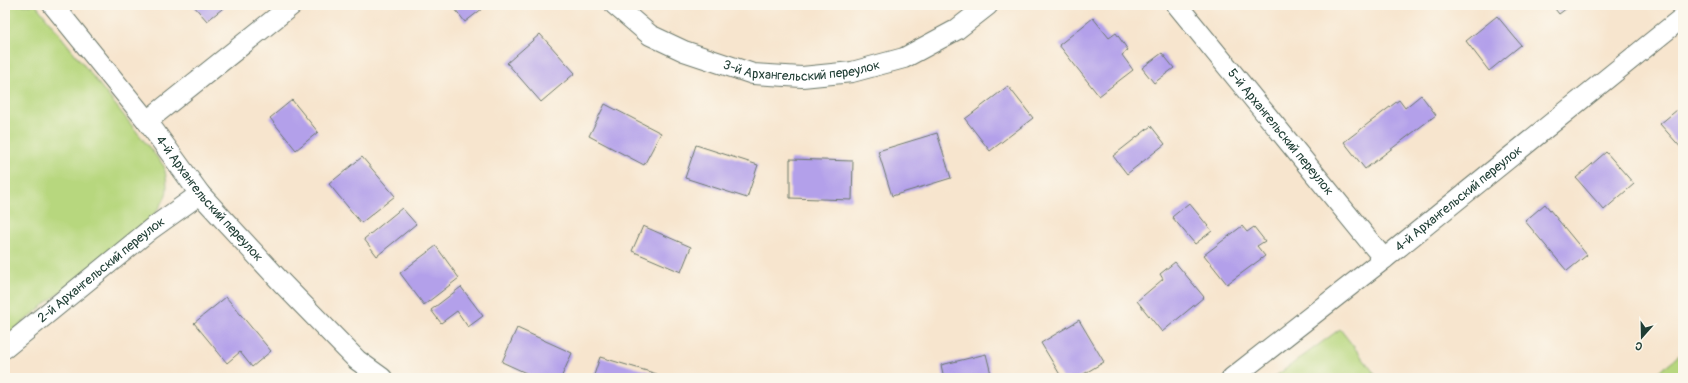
<svg xmlns="http://www.w3.org/2000/svg" width="1688" height="383" viewBox="0 0 1688 383" font-family="Pangolin,sans-serif">
<style>
.green{fill:#b7d77e;stroke:#6b8a59}
.building{fill:#b3a0ea}
.lines{fill:none;stroke-linecap:round;stroke-linejoin:round}
.street-casing{stroke:#6b786a;stroke-width:22}
.street{stroke:#fff;stroke-width:20}
.labels{text-anchor:middle;dominant-baseline:central;stroke-width:4;stroke-linejoin:round;paint-order:stroke}
.street-label{font-size:13px;fill:#1f3d34;stroke:#fbf7ec}
</style>
<rect width="100%" height="100%" fill="#fbf7ec"/>
<filter id="ink" filterUnits="userSpaceOnUse"><feTurbulence type="fractalNoise" baseFrequency=".025" numOctaves="2"/><feDisplacementMap in="SourceGraphic" scale="8" xChannelSelector="R" yChannelSelector="G"/><feConvolveMatrix kernelMatrix="1 2 1 2 8 2 1 2 1" color-interpolation-filters="sRGB"/></filter>
<filter id="wash" filterUnits="userSpaceOnUse"><feTurbulence type="fractalNoise" baseFrequency=".012" numOctaves="4" result="noise"/><feDisplacementMap in="SourceGraphic" scale="16" xChannelSelector="R" yChannelSelector="G"/><feGaussianBlur stdDeviation="0.9" result="paint"/><feColorMatrix in="noise" values="0 0 0 0 0 0 0 0 0 0 0 0 0 0 0 0 0 1.4 0 .05"/><feComposite in="paint" operator="in"/></filter>
<g filter="url(#wash)">
<rect width="100%" height="100%" fill="#f7e5ce"/>
<!-- green -->
<path class="green" d="M5,5H36L164,166C169,192 169,195 153,216L5,337Z
M1340,329L1378,378H1273Z
M1683,352V378H1651Z"/>
<g id="blocks">
<!-- building -->
<path class="building" d="M193,5H227L207,21Z
M452,5H487L465,22Z
M1552,5H1571L1559,14Z
M1497,16L1521,45L1489,71L1466,41Z
M1093,18L1109,38L1116,33L1128,50L1122,55L1133,70L1099,96L1059,45Z
M540,34L575,73L541,102L507,63Z
M1162,53L1174,68L1154,83L1142,68Z
M1008,86L1033,118L990,151L965,119Z
M1421,95L1436,115L1365,169L1344,142L1399,100L1405,108Z
M292,100L318,132L296,150L270,118Z
M605,104L661,133L644,165L589,136Z
M1683,105V150L1660,124Z
M1151,126L1165,144L1127,174L1113,156Z
M937,133L951,178L892,196L878,151Z
M696,145L758,165L747,198L685,178Z
M1606,152L1634,184L1604,210L1576,178Z
M362,157L395,196L361,223L329,184Z
M790,159L853,161L852,200L790,198Z
M1189,203L1212,231L1195,244L1172,217Z
M1545,204L1587,255L1567,271L1525,221Z
M402,208L416,224L377,256L364,239Z
M643,226L691,247L681,272L632,251Z
M1242,226L1247,232L1254,227L1265,241L1257,246L1265,256L1227,284L1204,255Z
M436,246L459,278L424,305L400,273Z
M1175,262L1204,297L1162,332L1137,301L1163,279L1160,274Z
M461,287L483,316L468,327L457,311L441,323L431,310Z
M226,297L271,351L252,367L240,352L227,363L194,323Z
M1079,320L1104,362L1077,378H1062L1041,343Z
M517,328L572,353L561,378H537L502,362Z
M986,354L992,378H944L941,365Z
M600,357L657,374L656,378H593Z"/>
</g>
</g>
<g filter="url(#ink)">
<use href="#blocks" fill-opacity="0" stroke="#6b786a" stroke-width="1"/>
<g class="lines">
<defs>
<g id="street">
<path id="s1" d="M53,5L147,121L200,194L282,283L357,360L382,378"/>
<path id="s2" d="M615,5L650,35L684,51L753,74L802,77L852,72L904,58L956,30L988,5"/>
<path id="s3" d="M1177,5L1384,259"/>
<path d="M147,121L292,5"/>
<path id="s4" d="M5,348L151,229L200,194"/>
<path id="s5" d="M1232,378L1384,259L1683,17"/>
</g>
</defs>
<!-- street casing -->
<use href="#street" class="street-casing"/>
<!-- street -->
<use href="#street" class="street"/>
</g>
</g>
<g class="labels">
<!-- street labels -->
<g class="street-label">
<text stroke="none"><textPath href="#s2" startOffset="205">3-й Архангельский переулок</textPath></text>
<text stroke="none"><textPath href="#s3" startOffset="164">5-й Архангельский переулок</textPath></text>
<text stroke="none"><textPath href="#s1" startOffset="249">4-й Архангельский переулок</textPath></text>
<text stroke="none"><textPath href="#s5" startOffset="289">4-й Архангельский переулок</textPath></text>
<text stroke="none"><textPath href="#s4" startOffset="124">2-й Архангельский переулок</textPath></text>
</g>
</g>
<!-- margin -->
<rect width="1688" height="383" fill="none" stroke="#fbf7ec" stroke-width="20"/>
<!-- north arrow -->
<g transform="translate(1642 337) rotate(200)" stroke="#fbf7ec" stroke-width="3" paint-order="stroke">
<path d="M0-3L7 15L0 10L-7 15Z" fill="#1f3d34"/>
<text y="-6" font-size="11" font-weight="bold" text-anchor="middle" fill="#1f3d34">С</text>
</g>
</svg>
